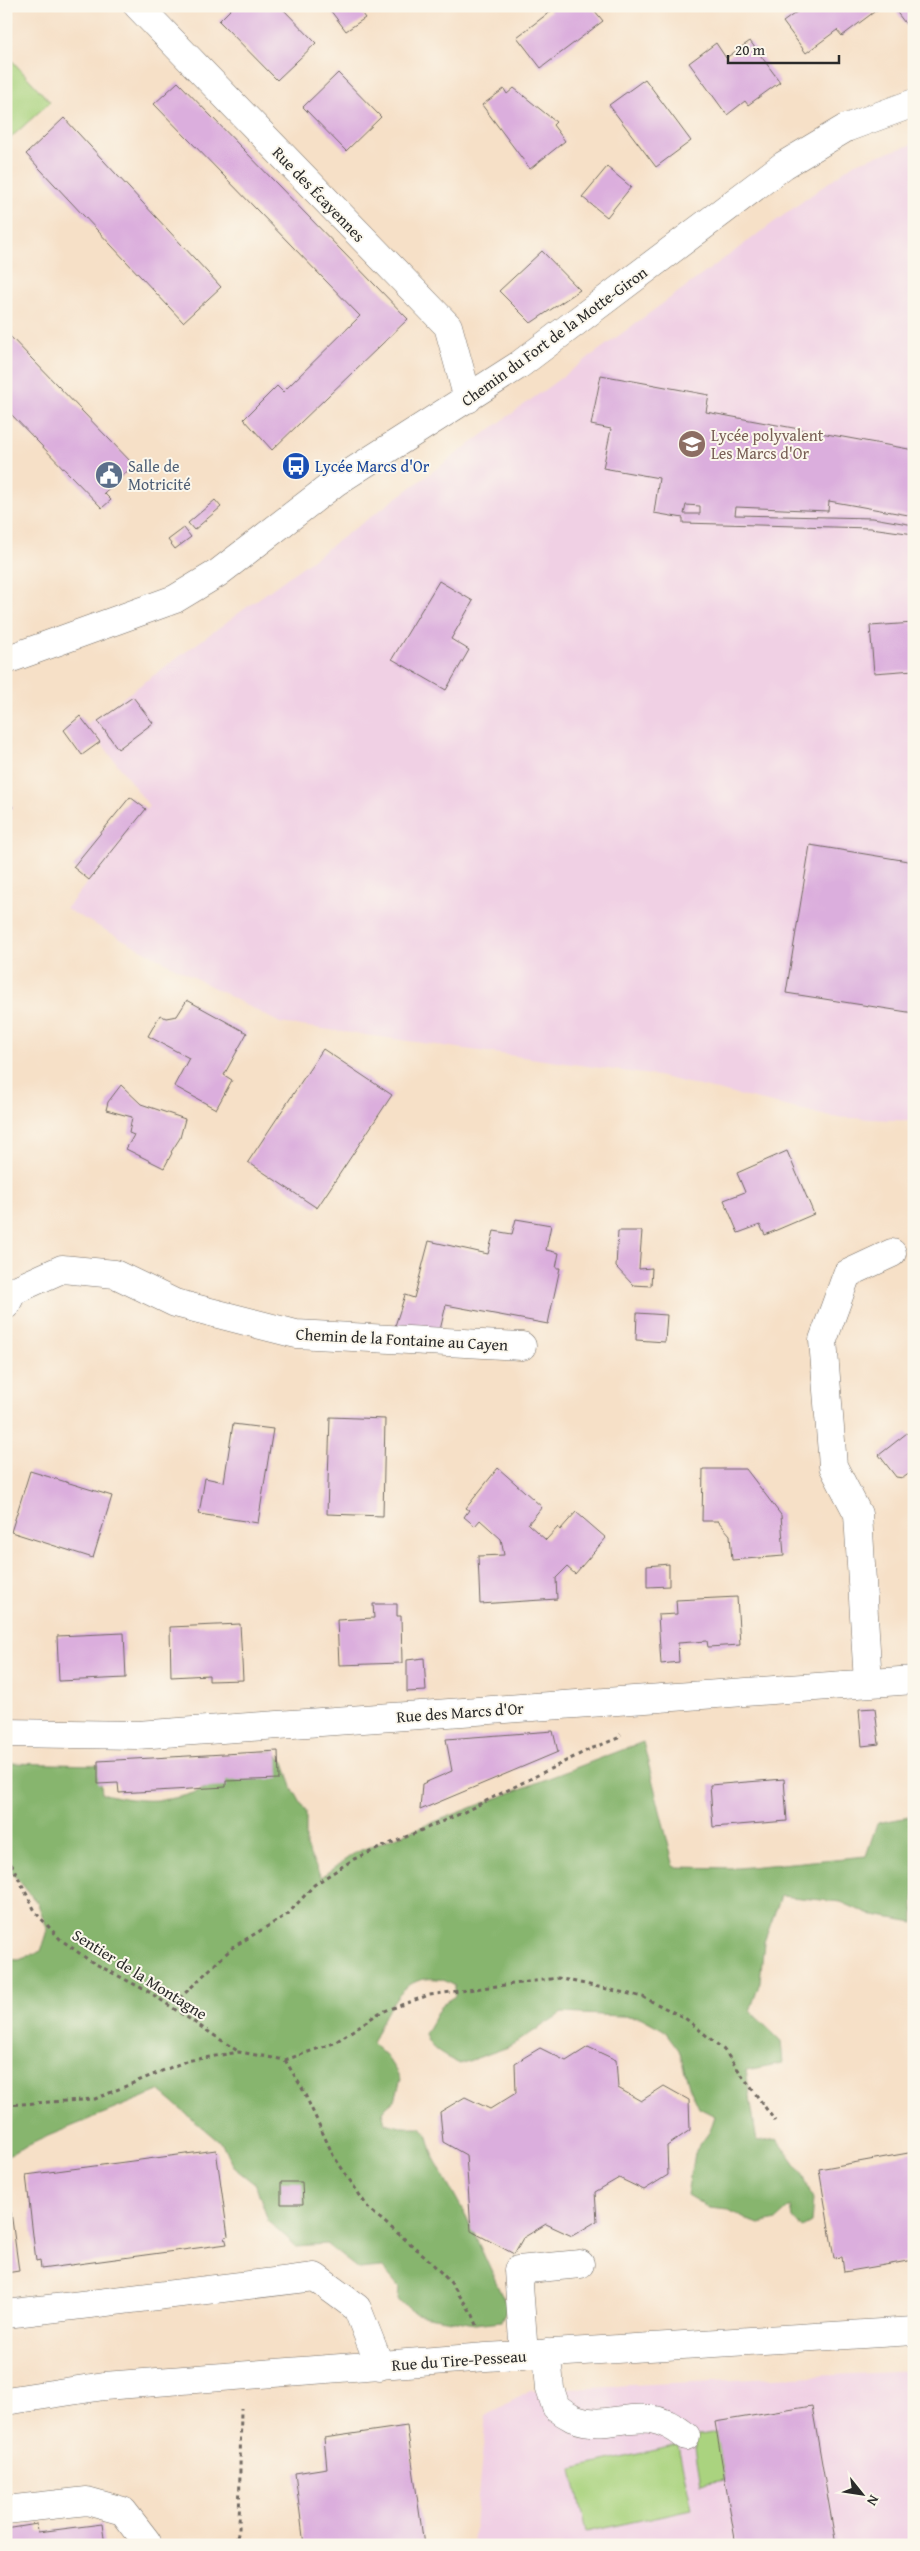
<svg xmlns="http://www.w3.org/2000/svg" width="920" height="2551" viewBox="0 0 920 2551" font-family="'Gentium Book Plus',serif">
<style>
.built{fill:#f0d0e4}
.green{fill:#aad37f;stroke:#6a7f55}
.forest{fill:#87b56e;stroke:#59704c}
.building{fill:#dbaedd;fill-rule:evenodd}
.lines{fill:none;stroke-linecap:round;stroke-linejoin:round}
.minor-casing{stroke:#726a62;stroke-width:29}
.path{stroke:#726a62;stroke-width:3;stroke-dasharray:4 4;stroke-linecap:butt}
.minor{stroke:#fff;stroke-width:28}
.labels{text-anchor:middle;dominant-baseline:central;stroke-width:4;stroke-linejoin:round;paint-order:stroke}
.street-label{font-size:16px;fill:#2b2b2b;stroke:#fbf7ec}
.education-label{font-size:16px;fill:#785e54;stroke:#fbf7ec;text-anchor:start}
.service-label{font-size:16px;fill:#4e5e75;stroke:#fbf7ec;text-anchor:start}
.transit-label{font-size:16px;fill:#164399;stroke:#fbf7ec;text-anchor:start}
</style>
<rect width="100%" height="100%" fill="#fbf7ec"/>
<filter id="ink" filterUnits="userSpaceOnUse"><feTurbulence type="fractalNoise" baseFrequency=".02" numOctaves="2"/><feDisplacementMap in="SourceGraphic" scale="10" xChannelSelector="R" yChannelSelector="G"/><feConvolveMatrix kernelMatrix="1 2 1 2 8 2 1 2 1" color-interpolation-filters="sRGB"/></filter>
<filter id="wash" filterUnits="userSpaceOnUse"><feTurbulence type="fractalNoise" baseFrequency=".0096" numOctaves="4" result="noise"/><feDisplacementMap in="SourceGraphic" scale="20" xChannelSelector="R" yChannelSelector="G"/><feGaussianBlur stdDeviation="1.12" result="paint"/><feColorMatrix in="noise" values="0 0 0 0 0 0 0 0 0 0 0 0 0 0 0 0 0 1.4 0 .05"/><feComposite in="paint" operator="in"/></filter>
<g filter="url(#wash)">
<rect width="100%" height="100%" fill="#f6e0c7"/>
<!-- built -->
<path class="built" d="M914,144V1121L831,1117L658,1076L280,1023L66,909L149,806L87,724L855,163Z
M914,2371V2545H473L486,2416L530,2390Z"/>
<!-- green -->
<path class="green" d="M6,54L50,102L6,142Z
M717,2432L725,2480L701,2484L693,2436Z
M678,2445L692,2509L586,2532L572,2469Z"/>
<!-- forest -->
<path class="forest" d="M643,1742L674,1867L738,1868L866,1856L877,1823L914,1816V1922L868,1914L841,1902L781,1896L764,1942L760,1982L750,2011L781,2041L783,2063L746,2070L757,2142L777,2139L803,2175L813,2199L811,2223L802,2228L793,2218L791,2206L776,2220L760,2224L747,2220L729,2210L709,2208L687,2195L694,2153L710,2131L715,2116L699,2108L689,2086L679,2050L664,2030L640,2017L562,2013L511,2046L460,2064C446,2057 429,2050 425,2034L442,2004L455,1996V1986C450,1983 443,1979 437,1979C399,1974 385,2016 372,2043L387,2057L401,2079L395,2100L382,2111L385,2123L401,2127H421L428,2137L434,2158L466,2216L508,2308L501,2321L475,2324L416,2314L398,2300L399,2287L382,2267L358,2269L326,2244L296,2246L268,2221L256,2185L233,2167L223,2145L159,2091L48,2136L6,2156V1959L19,1960L41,1951L48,1931L38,1904L6,1865V1763L99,1765L102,1793C143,1805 183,1803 221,1780C229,1774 234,1764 243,1758C250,1753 264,1752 273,1751L284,1762L292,1787L306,1812V1847L321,1877L356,1852Z"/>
<g id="blocks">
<!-- building -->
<path class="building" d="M234,6H280L316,43L277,80L219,21Z
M327,6H356L365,18L346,31Z
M548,6H591L603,21L541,68L517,37L551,11Z
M805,6H882L842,36L837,30L806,53L783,22Z
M892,6H914V35Z
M750,41L780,82L748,105L745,101L727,115L689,63L716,43L726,58Z
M338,73L381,117L346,151L303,107Z
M645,79L691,141L656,167L609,105Z
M178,82L408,319L272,450L244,419L277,386L283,392L360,316L154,104Z
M514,88L556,122L553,125L565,141L530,169L482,105L504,89L507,94Z
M64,118L221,287L183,322L26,154Z
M607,167L631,187L607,217L582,197Z
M542,251L580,290L531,323L499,291Z
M6,332L134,465L104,493L111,500L102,508L6,409Z
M601,375L709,395L706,412L914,450V516L829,501L828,511L736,507L735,515L873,518L914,525V534L871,528L683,523V518L654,513L659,478L603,468L611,429L591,425ZM686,505L700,506V514H684Z
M215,500L221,507L194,530L188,523Z
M184,528L191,537L175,549L168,540Z
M439,581L473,601L451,639L469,650L446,690L392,659Z
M914,623V670L874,673L870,626Z
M133,697L153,723L118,749L98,721Z
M80,716L100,742L82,755L64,730Z
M130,797L146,809L89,880L73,867Z
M6,801L13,807L6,814Z
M810,845L914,862V1013L786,993Z
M187,1000L247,1033L224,1075L232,1080L216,1109L174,1086L189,1058L148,1036L160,1015L166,1018L177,1016Z
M323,1049L392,1095L317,1208L248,1162Z
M121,1085L141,1104L185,1119L180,1138L171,1152L172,1153L164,1168L126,1149L134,1135L129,1133L132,1117L106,1110L108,1102Z
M787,1151L814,1214L765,1235L760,1225L738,1233L724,1200L745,1192L737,1173Z
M516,1219L551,1225L546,1250L559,1253L556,1268H560L548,1324L446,1305L440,1330L393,1332L405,1295L414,1298L429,1241L488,1254L494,1231L512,1234Z
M618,1231H642L639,1269L652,1268L651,1286L633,1285L616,1267Z
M637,1313L667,1315L665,1342L636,1340Z
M330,1417L385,1419L383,1516L327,1514Z
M233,1424L273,1429L258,1523L199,1514L205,1478L224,1482Z
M907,1433L914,1442V1470L903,1478L896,1477L879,1455Z
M498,1468L542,1507L528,1524L546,1540L558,1527L560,1530L576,1512L606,1538L575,1574L567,1567L556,1578L557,1599L480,1604L478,1556L504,1555L501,1539L480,1520L475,1526L464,1517L469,1510L466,1508Z
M703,1469H746L781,1515L784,1556L732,1560L730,1535L718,1521H702Z
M30,1471L112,1496L93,1558L11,1532Z
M669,1564V1586L647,1587V1566Z
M737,1597L740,1645L708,1647L707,1641L678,1643L679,1662L661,1664L658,1615L677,1614L676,1600Z
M373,1604H397V1616H401L402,1663L339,1665L337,1620L374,1618Z
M240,1624L243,1680L209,1681V1675L171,1677L170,1627Z
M124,1633L126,1678L59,1681L57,1636Z
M424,1658L426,1691L407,1692V1660Z
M875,1708L879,1744L862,1746L859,1709Z
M553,1731L558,1752L420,1810L422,1784L452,1771L446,1739Z
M278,1751L279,1779L226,1781V1787L119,1793L118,1783L98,1784V1761Z
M784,1779L787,1821L713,1827L710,1785Z
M588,2047L616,2060L618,2088L641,2101L664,2086L689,2100L690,2130L667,2146L668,2175L644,2190L619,2178L595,2192L597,2221L572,2236L546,2224L523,2238L514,2254L471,2231L466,2155L443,2142L440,2112L465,2097L490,2109L516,2093L515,2063L540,2048L566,2061Z
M216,2150L228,2236L225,2237L227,2244L41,2269L40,2260L36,2261L26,2175Z
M914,2152V2260L844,2272L842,2257L834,2258L819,2169Z
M281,2182H302L303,2204H281Z
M6,2212H11L19,2271L6,2273Z
M812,2406L836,2545H736L715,2422Z
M407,2426L424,2545H304L295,2473L327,2468L324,2438Z
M37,2524L38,2532L102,2524L105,2545H6V2529Z"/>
</g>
</g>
<g filter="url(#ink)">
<use href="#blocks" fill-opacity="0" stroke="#726a62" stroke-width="1"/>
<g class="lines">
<defs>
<path id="minor" d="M138,6L448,326L468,399
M6,660L175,599L218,573L336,482L519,365L784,165L846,128L914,103
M6,1305L13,1291L62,1269L115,1274L175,1303L296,1334L522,1346
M868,1683L858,1514L833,1466L823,1340L847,1274L892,1253
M6,1733L137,1735L914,1680
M6,2314L315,2277L357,2308L380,2366
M547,2353L550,2389L556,2407C561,2411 567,2415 573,2418C615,2434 640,2399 686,2436
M524,2355L518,2270L580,2264
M6,2401L104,2386L486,2357L914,2331
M6,2510L87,2501L123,2511L147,2542L146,2545"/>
</defs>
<!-- minor casing -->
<use href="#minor" class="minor-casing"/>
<!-- path -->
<path class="path" d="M6,1857L13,1867L36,1913L60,1939L90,1961L149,1992L239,2052
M183,2015L181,1997L233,1947L288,1914L314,1885L354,1859L462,1813L588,1750L618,1738L621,1734
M285,2060L302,2088L333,2155L369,2209L426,2257L451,2283L473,2315L477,2325
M6,2105L95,2099L186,2061L239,2052L285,2060L334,2043L379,2013L429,1995L558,1978L643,1997L685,2018L724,2050L775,2121
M235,2545L239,2530L241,2408"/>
<!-- minor -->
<use href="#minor" class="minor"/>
</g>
</g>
<!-- icons -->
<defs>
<symbol id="school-disc" viewBox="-11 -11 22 22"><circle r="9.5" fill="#8d6e63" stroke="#fbf7ec"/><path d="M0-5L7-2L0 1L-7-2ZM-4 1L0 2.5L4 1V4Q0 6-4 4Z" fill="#fff"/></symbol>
<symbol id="bus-disc" viewBox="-11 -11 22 22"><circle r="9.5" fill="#1a4fb4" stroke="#fbf7ec"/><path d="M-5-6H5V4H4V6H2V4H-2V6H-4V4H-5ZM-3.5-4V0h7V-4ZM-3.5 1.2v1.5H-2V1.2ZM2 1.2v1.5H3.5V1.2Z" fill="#fff"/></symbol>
<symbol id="civic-disc" viewBox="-11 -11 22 22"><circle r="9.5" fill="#5c6f8a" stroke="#fbf7ec"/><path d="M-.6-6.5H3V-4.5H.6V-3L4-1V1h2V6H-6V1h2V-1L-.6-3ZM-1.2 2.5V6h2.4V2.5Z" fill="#fff"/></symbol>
</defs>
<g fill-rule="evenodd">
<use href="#school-disc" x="676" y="428" width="32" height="32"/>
<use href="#bus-disc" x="280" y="450" width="32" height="32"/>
<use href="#civic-disc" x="93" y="459" width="32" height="32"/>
</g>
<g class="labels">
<!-- street labels -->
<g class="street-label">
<text transform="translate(319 194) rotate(46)">Rue des Écayennes</text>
<text transform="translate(554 336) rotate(-36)">Chemin du Fort de la Motte-Giron</text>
<text transform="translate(402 1339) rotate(3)">Chemin de la Fontaine au Cayen</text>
<text transform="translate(460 1712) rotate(-4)">Rue des Marcs d'Or</text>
<text transform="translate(140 1974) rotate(32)">Sentier de la Montagne</text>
<text transform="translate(459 2360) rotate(-4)">Rue du Tire-Pesseau</text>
</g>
<!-- education labels -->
<g class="education-label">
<text x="711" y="435">Lycée polyvalent<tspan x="711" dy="18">Les Marcs d'Or</tspan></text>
</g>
<!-- service labels -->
<g class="service-label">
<text x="128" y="466">Salle de<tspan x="128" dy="18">Motricité</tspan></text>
</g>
<!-- transit labels -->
<g class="transit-label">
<text x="315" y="466">Lycée Marcs d'Or</text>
</g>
</g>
<!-- margin -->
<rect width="920" height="2551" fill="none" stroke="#fbf7ec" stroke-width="25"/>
<!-- north arrow -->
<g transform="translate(862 2494) rotate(120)" stroke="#fbf7ec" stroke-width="4" paint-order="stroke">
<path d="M0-4L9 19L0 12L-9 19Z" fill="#2b2b2b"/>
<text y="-8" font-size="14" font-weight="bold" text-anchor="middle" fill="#2b2b2b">N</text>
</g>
<!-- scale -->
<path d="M728 55v8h111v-8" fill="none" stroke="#2b2b2b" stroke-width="2.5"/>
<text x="735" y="55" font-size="15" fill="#2b2b2b" stroke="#fbf7ec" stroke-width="4" paint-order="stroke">20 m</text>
</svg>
